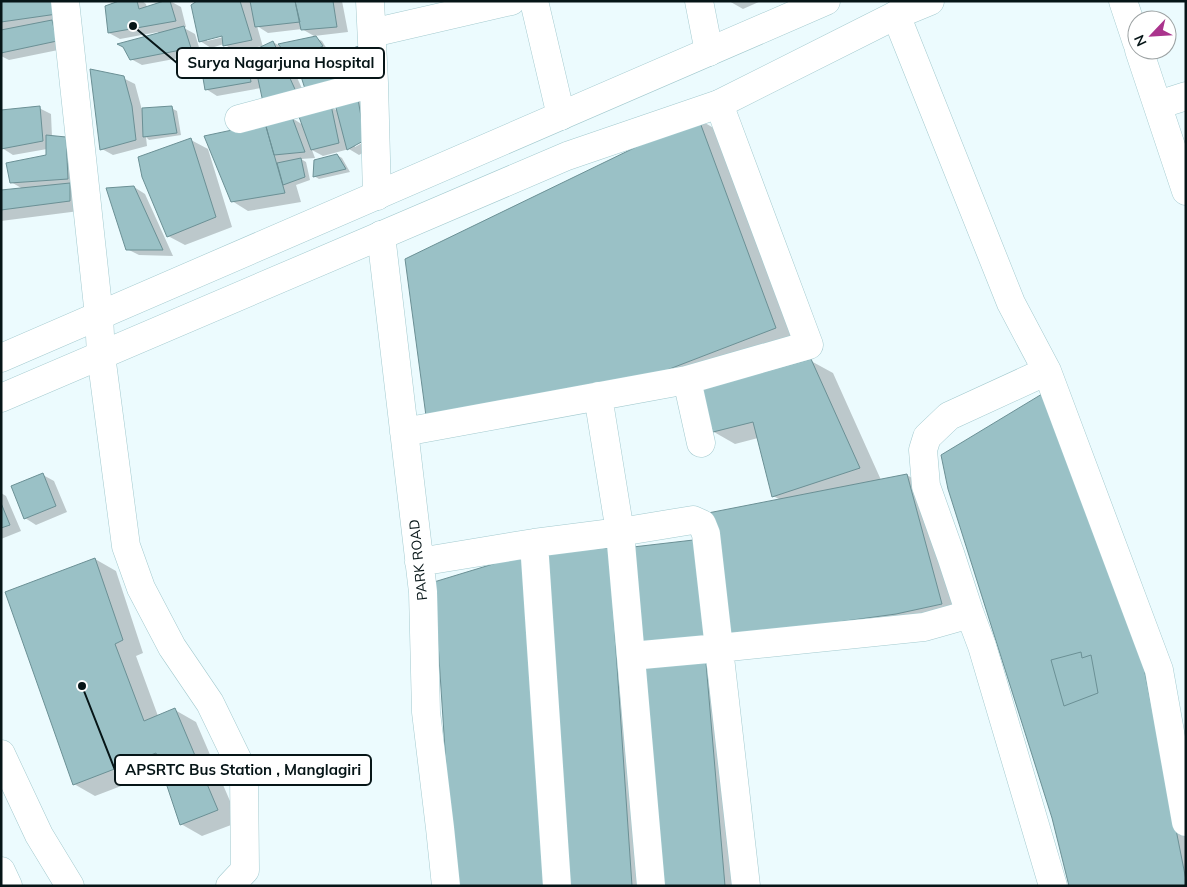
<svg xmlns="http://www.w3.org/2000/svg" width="1187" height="887" viewBox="0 0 1187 887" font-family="Mulish,sans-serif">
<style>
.shadow{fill:#0003;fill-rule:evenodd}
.building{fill:#9ac1c6;stroke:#6b9095}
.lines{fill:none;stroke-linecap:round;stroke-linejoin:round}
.minor-casing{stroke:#a3cacf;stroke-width:29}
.tertiary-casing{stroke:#a3cacf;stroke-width:29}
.primary-casing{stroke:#a3cacf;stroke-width:29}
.minor{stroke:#fff;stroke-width:28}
.tertiary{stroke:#fff;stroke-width:28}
.primary{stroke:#fff;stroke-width:28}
.labels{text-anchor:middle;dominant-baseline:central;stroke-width:4;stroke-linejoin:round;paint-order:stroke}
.street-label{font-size:14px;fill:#061517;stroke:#fff}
.leader{fill:none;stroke:#061517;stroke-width:2}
.callout-dot{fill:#061517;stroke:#fff;stroke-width:2}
.callout{fill:#fff;stroke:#061517;stroke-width:2}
.callout-label{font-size:15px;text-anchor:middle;font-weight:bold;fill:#061517}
</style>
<rect width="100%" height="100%" fill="#ecfbfe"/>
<!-- shadow -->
<path class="shadow" d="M1,1H66L67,20L53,22L63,28L68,48L9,60L1,56Z
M123,1H142L146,4L147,8L170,1L181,7L186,27L184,28L195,34L201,54L142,65L131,59L159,34L158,32L120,39L109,33Z
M200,1H342L348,32L314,36L302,29L268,33L257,26L263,47L273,42L283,48L316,38L322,41L327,49L302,61L300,64L295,62L285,51L309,104L261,88L217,96L206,89L245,53L254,58L262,46L236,52L224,44L211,48L200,41ZM228,34V36L207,41V39Z
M729,1H761L743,9Z
M123,78L135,84L142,110L171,108L177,111L181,135L149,140L146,137L147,146L113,155L102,149Z
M358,100L369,107L375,146L359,155L349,149L323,156L312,150L315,158L301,159L306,162L310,180L296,185L301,202L248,211L232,201L292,118L303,125L331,107L338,111ZM371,138L355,147V144Z
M39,108L51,114L52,137L65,138L77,144L79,185H71L86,194L87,210L1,221V191L23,189L11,182L47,156V149L13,155L2,148Z
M698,119L719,131L797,340L668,389L407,260Z
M191,140L208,149L232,227L185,245L168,236Z
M337,155L342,158L350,172L319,179L314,176Z
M134,187L145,194L173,256L139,255L127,249Z
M811,361L833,373L881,480L907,475L928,488L962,616L752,649L702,541L781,500L773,496L758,438L735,444L714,432Z
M1063,407L1186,787V886Z
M43,475L54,481L67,512L36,525L25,518Z
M1,493L6,496L21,531L1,539Z
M608,549L652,886H456Z
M95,559L116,571L143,653L136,656L158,716L175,710L196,722L239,822L202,836L181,824L163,770L95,796L74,784Z
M705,665L727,677L745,886H662Z"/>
<!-- building -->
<path class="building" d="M1,1H55L57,14L1,22Z
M119,1H137L139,9L164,1H170L176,21L108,33L105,6Z
M197,1H240L252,40L223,46L222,36L199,42L191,5Z
M250,1H295L300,22L255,27Z
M295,1H333L337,27L301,30Z
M52,20L57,41L1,53V30Z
M184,26L191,48L130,60L123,47L117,44Z
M316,36L323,46L297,59L294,63L278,44Z
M273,41L299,98L264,107L252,51Z
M359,46L362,79L306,92L298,67Z
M246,52L251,82L205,90L200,60Z
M90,69L124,76L132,106L136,140L100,150Z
M358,99L365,140L347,150L335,104Z
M331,105L339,143L311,150L298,114Z
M40,106L43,141L1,149V110Z
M172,106L177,133L143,137L142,108Z
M292,117L305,152L274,155L265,123Z
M698,117L776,328L646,378L426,416L405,259Z
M265,123L285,193L231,202L204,136Z
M46,135L66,137L68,179L10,183L6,163L46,155Z
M191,138L216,217L167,237L142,177L138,157Z
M337,154L346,169L313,177L314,160Z
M301,158L305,177L283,185L277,163Z
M70,183V201L1,210V190Z
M134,186L163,250H126L106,188Z
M811,359L860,468L772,497L753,422L713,432L699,390Z
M1042,394L1143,663L1186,880V886H1069L1052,818L948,489L941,455Z
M43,473L56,506L24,519L11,486Z
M907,474L942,604L896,614L729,637L708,513Z
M1,503L10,525L1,528Z
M702,539L704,640L638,647L633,547Z
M609,548L632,886H569L548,552Z
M526,554L549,886H454L434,582Z
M95,558L123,640L115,644L144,721L175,708L218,810L180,825L156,753L73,785L5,592Z
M1081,652L1082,658L1091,655L1098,693L1064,706L1051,660Z
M706,663L725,886H660L641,664Z"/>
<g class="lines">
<defs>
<path id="minor" d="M65,1L99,316L101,355L126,546L141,588L172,647L210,703L244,773L245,870L230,886
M370,1L374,83L377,196
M534,1L561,116
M699,1L709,52
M1123,1L1137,43
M896,15L1011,303L1047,371L1159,670L1186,822
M372,33L511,1
M1139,50L1186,191
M1158,105L1186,96
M239,119L374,83
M381,235L423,592L426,712L440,828L446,886
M1047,371L949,416L927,437L923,450L926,486L951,556L970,614L982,646L1053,886
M687,380L701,443
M598,396L620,532L651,886
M404,432L687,380L809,345L719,104
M534,543L557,886
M419,562L534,543L620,532L693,520L702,524L706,534L746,886
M631,656L719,648L924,627L970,614
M1,754L39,835L70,886"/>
<path id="tertiary" d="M1,871L8,886"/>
<path id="primary" d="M1,358L826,1
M1,398L567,156L719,104L896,15L930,1"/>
</defs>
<!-- minor casing -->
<use href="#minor" class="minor-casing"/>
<!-- tertiary casing -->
<use href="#tertiary" class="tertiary-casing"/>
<!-- primary casing -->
<use href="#primary" class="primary-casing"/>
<!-- minor -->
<use href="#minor" class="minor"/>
<!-- tertiary -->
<use href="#tertiary" class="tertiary"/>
<!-- primary -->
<use href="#primary" class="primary"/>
</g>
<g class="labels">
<!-- street labels -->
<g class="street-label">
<text transform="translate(418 560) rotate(-96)">PARK ROAD</text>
</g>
</g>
<!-- callouts -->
<path class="leader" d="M133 26L177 63M82 686L115 770"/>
<g class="callout-dot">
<circle cx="133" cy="26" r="5"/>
<circle cx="82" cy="686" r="5"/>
</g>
<g class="callout">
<rect x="177" y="48" width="207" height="30" rx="5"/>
<rect x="115" y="755" width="256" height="30" rx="5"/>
</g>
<g class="callout-label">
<text x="281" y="68">Surya Nagarjuna Hospital</text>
<text x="243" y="775">APSRTC Bus Station , Manglagiri</text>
</g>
<!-- border -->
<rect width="1187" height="887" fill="none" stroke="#061517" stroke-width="5"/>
<!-- north arrow -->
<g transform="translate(1152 35) rotate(245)"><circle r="24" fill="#ffffff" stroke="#9ba1a2"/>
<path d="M0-4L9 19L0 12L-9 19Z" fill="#aa348d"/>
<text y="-8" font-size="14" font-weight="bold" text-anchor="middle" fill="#061517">N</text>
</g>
</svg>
